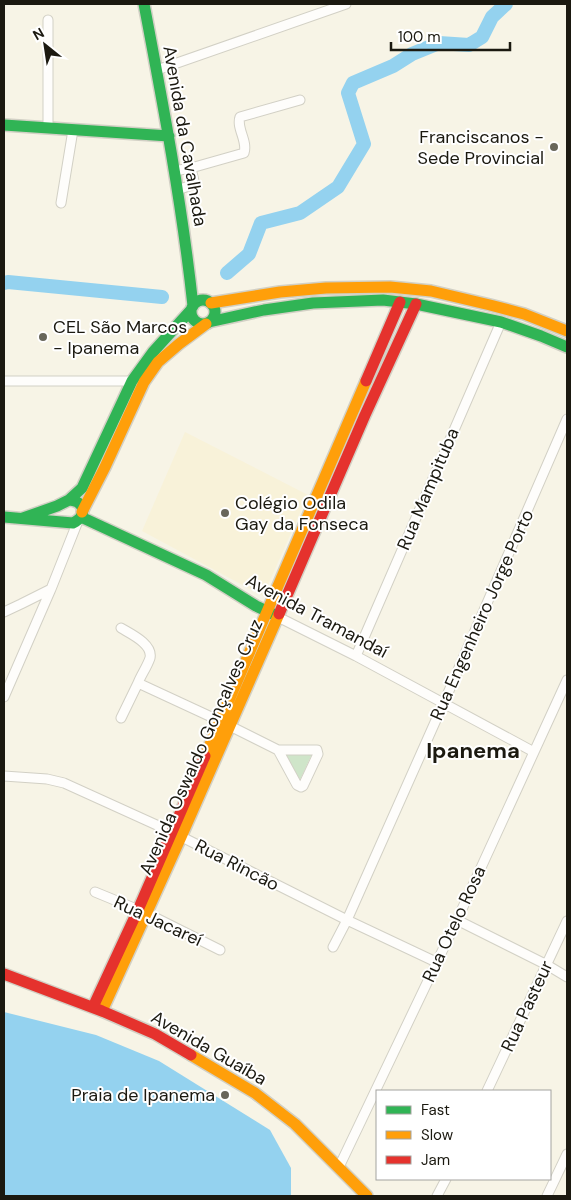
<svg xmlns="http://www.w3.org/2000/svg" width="571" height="1200" viewBox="0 0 571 1200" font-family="'DM Sans',sans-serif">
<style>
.built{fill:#f8f2d9}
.green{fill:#cfe5c9}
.water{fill:#94d2ef}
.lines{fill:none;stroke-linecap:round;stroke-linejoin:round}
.river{stroke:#94d2ef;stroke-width:14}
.street-casing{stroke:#d2d0c5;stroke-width:11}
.fast-casing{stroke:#d2d0c5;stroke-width:14}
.slow-casing{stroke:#d2d0c5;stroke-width:14}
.jam-casing{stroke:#d2d0c5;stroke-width:14}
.street{stroke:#fefdfb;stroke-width:9}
.fast{stroke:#30b455;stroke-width:11}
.slow{stroke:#ff9f0a;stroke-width:11}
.jam{stroke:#e5322d;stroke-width:11}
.poi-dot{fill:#68665b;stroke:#fff;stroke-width:2}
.labels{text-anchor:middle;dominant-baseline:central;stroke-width:4;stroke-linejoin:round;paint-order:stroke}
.street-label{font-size:18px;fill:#1b1910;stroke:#fff}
.poi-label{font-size:18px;fill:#1b1910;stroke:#fff;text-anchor:end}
.district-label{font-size:22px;font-weight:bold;fill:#1b1910;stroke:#fff}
</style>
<rect width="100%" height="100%" fill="#f7f4e6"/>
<!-- built -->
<path class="built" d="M185,432L308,495L263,596L142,531Z"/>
<!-- green -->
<path class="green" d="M285,754H312L300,780Z"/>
<!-- water -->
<path class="water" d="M4,1012L96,1035L159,1061L270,1130L291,1168V1196H4Z"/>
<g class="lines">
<!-- river -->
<path class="river" d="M227,273L249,254L261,223L300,213L338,187L364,144L348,93L353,83L393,66L412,54L439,43L469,45L482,37L492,17L506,4
M4,283L8,282L162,297"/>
<defs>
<path id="street" d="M157,70L346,4
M48,128V20
M191,168L244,153C248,141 236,128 240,117L300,100
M174,171L191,168L194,181L192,185L177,190
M61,203L73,130
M4,381H132
M4,612L21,604L51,589
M278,617L356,656L534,752
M121,628C131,634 153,644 150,658C147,667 141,675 138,683L220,721L278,750H317L318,754L303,786L301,787L297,785L278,750
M356,656L501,322
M4,697L51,589L78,521
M121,718L138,683
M4,776L47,779L64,783L172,832L347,920L436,962
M95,892L146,913L220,950
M457,920L547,965L567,977
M333,947L347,920L448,693L567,419
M487,1091L567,921
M339,1167L457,920L567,680
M437,1196L446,1179
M547,1196L567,1154"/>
<path id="fast" d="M144,4C163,104 182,204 193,306
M4,125L169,136
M191 312a12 12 0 1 1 24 0a12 12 0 1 1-24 0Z
M209,322L264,310L313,303L383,300L416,304L501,322L541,336L567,347
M70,499L82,488L132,381L153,352L191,310
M4,517L73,523C88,516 85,501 69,500L57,506L23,518
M81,517L206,575L256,606L273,614"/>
<path id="slow" d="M211,303L280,292L326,288L390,287L431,291L490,305L524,314L567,331
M82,512L105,467L144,382L158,362L179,344L206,324
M205,756L366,381
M102,1011L181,837L279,614
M191,1055L255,1093L295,1124L367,1196"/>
<path id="jam" d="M366,381L400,302
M279,614L365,415L416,304
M4,974L102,1011L155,1034L191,1055
M93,1007L138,910L205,756"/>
</defs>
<!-- street casing -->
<use href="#street" class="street-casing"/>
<!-- fast casing -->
<use href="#fast" class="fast-casing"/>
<!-- slow casing -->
<use href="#slow" class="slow-casing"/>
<!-- jam casing -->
<use href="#jam" class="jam-casing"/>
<!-- street -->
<use href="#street" class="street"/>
<!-- fast -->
<use href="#fast" class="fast"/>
<!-- slow -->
<use href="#slow" class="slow"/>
<!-- jam -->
<use href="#jam" class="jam"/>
</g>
<!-- markers -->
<g class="poi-dot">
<circle cx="554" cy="147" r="5"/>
<circle cx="43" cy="337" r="5"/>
<circle cx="225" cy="513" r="5"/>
<circle cx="225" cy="1095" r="5"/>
</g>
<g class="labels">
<!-- street labels -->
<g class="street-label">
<text transform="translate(185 136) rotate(80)">Avenida da Cavalhada</text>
<text transform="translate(428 489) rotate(-67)">Rua Mampituba</text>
<text transform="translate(482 615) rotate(-66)">Rua Engenheiro Jorge Porto</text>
<text transform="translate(317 616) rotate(28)">Avenida Tramandaí</text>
<text transform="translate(201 747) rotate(-66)">Avenida Oswaldo Gonçalves Cruz</text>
<text transform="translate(237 865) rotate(27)">Rua Rincão</text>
<text transform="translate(158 921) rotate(25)">Rua Jacareí</text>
<text transform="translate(454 924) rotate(-65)">Rua Otelo Rosa</text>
<text transform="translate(527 1006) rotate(-65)">Rua Pasteur</text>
<text transform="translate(209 1048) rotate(30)">Avenida Guaíba</text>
</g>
<!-- poi labels -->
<g class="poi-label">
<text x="544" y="137">Franciscanos -<tspan x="544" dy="21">Sede Provincial</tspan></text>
<text x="53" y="327" text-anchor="start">CEL São Marcos<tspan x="53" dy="21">- Ipanema</tspan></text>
<text x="235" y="503" text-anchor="start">Colégio Odila<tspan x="235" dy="21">Gay da Fonseca</tspan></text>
<text x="215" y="1095">Praia de Ipanema</text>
</g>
<!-- district labels -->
<g class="district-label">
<text x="473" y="750">Ipanema</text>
</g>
</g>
<!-- border -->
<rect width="571" height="1200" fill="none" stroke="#1b1910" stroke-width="10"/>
<!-- legend -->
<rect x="376" y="1090" width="175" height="90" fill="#ffffff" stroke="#a4a39f"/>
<rect x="386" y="1106" width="25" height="8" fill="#30b455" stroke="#a4a39f"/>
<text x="421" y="1115" font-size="15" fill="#1b1910">Fast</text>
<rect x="386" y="1131" width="25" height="8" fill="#ff9f0a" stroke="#a4a39f"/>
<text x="421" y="1140" font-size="15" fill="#1b1910">Slow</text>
<rect x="386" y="1156" width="25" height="8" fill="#e5322d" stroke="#a4a39f"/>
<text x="421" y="1165" font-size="15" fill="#1b1910">Jam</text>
<!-- north arrow -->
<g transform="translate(45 45) rotate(330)" stroke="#ffffff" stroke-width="4" paint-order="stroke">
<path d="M0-4L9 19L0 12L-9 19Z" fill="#1b1910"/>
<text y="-8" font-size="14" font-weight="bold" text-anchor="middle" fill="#1b1910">N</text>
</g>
<!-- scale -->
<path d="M391 42v8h119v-8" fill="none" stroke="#1b1910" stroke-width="2.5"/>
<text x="398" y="42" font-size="15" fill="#1b1910" stroke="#ffffff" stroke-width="4" paint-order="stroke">100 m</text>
</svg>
